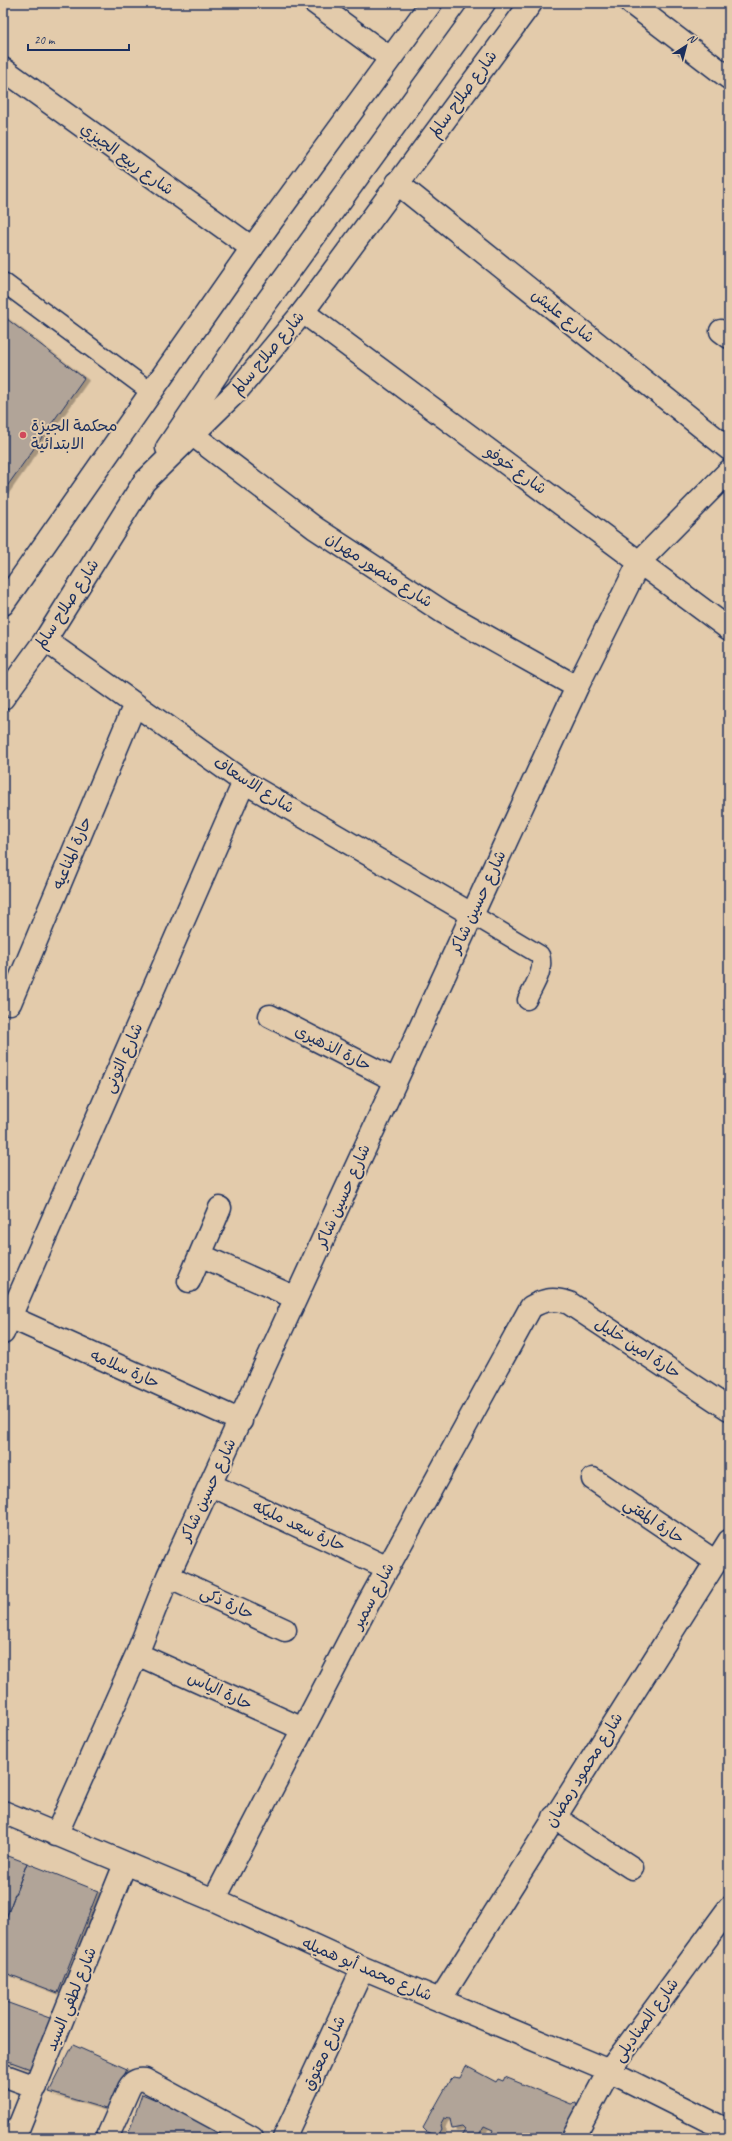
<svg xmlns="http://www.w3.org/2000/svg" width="732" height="2141" viewBox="0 0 732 2141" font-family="Caveat,'Playpen Sans Arabic',sans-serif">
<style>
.building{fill:#b1a498;stroke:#1b2f5e;filter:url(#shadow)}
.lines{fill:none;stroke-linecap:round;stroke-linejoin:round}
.service-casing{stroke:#1b2f5e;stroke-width:21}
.minor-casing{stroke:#1b2f5e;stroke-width:25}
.trunk-casing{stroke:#1b2f5e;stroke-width:25}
.service{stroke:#e3cbab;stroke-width:18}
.minor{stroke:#e3cbab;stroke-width:22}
.trunk{stroke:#e3cbab;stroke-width:22}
.poi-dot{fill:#d1495b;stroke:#e3cbab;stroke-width:1.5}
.labels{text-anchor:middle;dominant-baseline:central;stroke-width:4;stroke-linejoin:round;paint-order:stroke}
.street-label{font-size:16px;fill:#1b2f5e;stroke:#e3cbab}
.poi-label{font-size:16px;fill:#1b2f5e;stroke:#e3cbab;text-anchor:start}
</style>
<defs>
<filter id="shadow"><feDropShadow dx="4.5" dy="2.5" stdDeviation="0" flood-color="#0004"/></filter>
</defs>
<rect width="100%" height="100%" fill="#e3cbab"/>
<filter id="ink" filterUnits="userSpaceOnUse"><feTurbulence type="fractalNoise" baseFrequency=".025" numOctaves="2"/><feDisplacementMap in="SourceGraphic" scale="8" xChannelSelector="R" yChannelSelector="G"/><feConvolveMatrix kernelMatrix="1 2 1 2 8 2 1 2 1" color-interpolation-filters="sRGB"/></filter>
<g filter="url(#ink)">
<!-- building -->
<path class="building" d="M3,316L84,378L3,492Z
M3,1854L27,1863L3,1926Z
M27,1863L98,1891L58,1993L3,1972V1926Z
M3,2001L55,2020L36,2071L3,2059Z
M73,2045L127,2069L109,2110L49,2092Z
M466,2066L496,2082L498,2079L503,2081L505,2077L571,2104L576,2103L577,2108L569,2138H490L493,2130L484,2126L477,2138H460L465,2130L462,2127L452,2129L450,2119L444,2118L440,2125L441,2129L437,2136L427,2132L423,2128L450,2080L453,2077L460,2078Z
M142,2094L230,2131L226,2138H127Z"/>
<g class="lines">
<defs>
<path id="service" d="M3,282L151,392
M473,915L540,955C545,971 534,985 527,1000"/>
<path id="minor" d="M315,3L390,58
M631,3L729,78
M3,69L252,248
M397,183L729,449
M303,312L729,629
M721,331L729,337
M193,435L315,528L443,612L577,687
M45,640L244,782L473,915
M10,1003L135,704
M270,1016L395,1080
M200,1255L296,1298
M189,1281L220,1208
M10,1317L241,1421
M3,1333L244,782
M593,1479L716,1562
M211,1485L388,1568
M168,1576L285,1630
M137,1654L303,1729
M3,1812L214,1900L363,1968L609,2071L729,2131
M554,1817L632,1868
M56,1835L137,1654L168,1576L577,687L640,561L729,471
M214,1900L369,1602L531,1307C545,1299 554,1298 569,1303L729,1409
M440,2000L729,1541
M3,2075L36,2087
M16,2134L125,1864
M107,2138L129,2088C133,2081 137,2079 145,2080L252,2138
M284,2138L363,1968
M573,2138L609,2071L729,1908"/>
<path id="trunk" d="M167,448L255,318L484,3
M3,604L252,248L431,3
M3,698L45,640L144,482L237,391L303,312L531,3"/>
</defs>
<!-- service casing -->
<use href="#service" class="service-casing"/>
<!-- minor casing -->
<use href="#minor" class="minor-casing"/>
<!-- trunk casing -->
<use href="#trunk" class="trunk-casing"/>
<!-- service -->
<use href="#service" class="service"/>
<!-- minor -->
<use href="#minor" class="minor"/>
<!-- trunk -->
<use href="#trunk" class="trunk"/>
</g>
</g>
<!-- markers -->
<circle class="poi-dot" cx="23" cy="435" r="4"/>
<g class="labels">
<!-- street labels -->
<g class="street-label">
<text transform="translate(463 94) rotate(-54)">شارع صلاح سالم</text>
<text transform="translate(127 159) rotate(36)">شارع ربيع الجيزي</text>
<text transform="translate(563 316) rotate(39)">شارع عليش</text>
<text transform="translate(268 353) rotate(-50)">شارع صلاح سالم</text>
<text transform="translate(516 470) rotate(36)">شارع خوفو</text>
<text transform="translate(379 570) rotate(33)">شارع منصور مهران</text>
<text transform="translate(67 604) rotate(-57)">شارع صلاح سالم</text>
<text transform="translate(254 785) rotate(32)">شارع الاسعاف</text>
<text transform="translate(72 853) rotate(-67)">حارة المناعيه</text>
<text transform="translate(478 902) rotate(-65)">شارع حسين شاكر</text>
<text transform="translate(333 1048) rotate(27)">حارة الذهيرى</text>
<text transform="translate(123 1058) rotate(-66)">شارع التونى</text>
<text transform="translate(343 1196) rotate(-66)">شارع حسين شاكر</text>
<text transform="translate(638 1348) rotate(33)">حارة امين خليل</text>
<text transform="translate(125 1369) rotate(24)">حارة سلامه</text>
<text transform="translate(208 1490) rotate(-65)">شارع حسين شاكر</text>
<text transform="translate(654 1521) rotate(34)">حارة المفتي</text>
<text transform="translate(299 1526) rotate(25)">حارة سعد مليكه</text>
<text transform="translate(373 1596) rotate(-62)">شارع سمير</text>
<text transform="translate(227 1603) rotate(25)">حارة ذكى</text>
<text transform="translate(220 1691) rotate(25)">حارة الياس</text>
<text transform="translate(584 1770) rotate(-58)">شارع محمود رمضان</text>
<text transform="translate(367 1969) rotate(23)">شارع محمد أبو هميله</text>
<text transform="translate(71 1999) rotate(-68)">شارع لطفي السيد</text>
<text transform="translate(646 2020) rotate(-54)">شارع الصناديلى</text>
<text transform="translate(324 2053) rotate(-65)">شارع معتوق</text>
</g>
<!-- poi labels -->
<g class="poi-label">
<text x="31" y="426">محكمة الجيزة<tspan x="31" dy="18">الابتدائية</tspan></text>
</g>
</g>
<!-- margin -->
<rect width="732" height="2141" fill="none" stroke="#e3cbab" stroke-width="16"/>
<rect x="8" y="8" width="716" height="2125" fill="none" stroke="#1b2f5e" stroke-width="1.5" filter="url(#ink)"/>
<!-- north arrow -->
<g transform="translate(686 46) rotate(36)" stroke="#e3cbab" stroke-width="3" paint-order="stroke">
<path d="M0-3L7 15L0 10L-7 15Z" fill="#1b2f5e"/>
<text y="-6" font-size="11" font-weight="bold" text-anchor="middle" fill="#1b2f5e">N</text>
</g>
<!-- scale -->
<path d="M28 44v6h101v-6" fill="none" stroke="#1b2f5e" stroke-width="2"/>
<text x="34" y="44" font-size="12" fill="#1b2f5e" stroke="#e3cbab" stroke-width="3" paint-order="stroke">20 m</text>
</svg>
